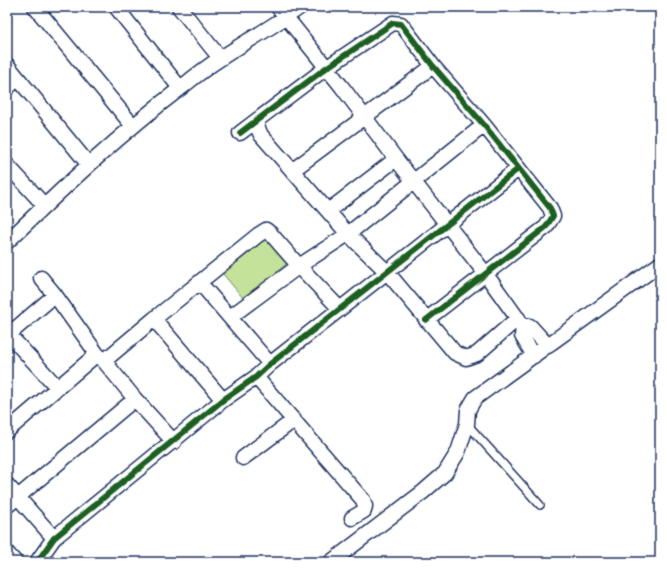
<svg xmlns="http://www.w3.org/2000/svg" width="667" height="569" viewBox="0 0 667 569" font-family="'Indie Flower',sans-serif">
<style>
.green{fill:#c4e299;stroke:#70887c}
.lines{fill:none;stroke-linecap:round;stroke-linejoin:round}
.service-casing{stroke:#1b2f5e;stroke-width:10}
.minor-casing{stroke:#1b2f5e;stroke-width:17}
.service{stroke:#fff;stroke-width:7}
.minor{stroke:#fff;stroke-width:14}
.cycleway-casing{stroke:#fff;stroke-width:8}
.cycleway{stroke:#1b5e20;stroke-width:6}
</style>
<rect width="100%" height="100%" fill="#fff"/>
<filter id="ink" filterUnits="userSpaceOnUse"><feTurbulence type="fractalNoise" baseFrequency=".025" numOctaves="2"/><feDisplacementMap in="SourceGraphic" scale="8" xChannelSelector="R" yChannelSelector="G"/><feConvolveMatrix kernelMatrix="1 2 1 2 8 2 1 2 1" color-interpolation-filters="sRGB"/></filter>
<g filter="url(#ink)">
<!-- green -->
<path class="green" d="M267,235L290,261L244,299L222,273Z"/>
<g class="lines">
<defs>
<path id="service" d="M467,424L540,505"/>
<path id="minor" d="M35,7L133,126
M116,7L180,88
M179,7L220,58
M278,7L342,87L396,159L485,273L523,326L522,336L534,356
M7,65L89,165
M7,88L17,79
M255,122L261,135L348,234L387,272L455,353L466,358L477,354L518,318
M240,133L326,68L393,23L401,24L433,66L484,125L550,208L553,216L546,227L426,320
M7,165L45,206
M293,170L433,66
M328,211L396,159
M7,242C63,188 120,134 182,87C194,77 207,67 221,58C247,41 274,26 300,7
M41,278L55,295L97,354L104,361L135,399L174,442
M200,283L270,364
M230,317L299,266L348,234L484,125
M523,326H530L548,346
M9,335L58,388
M7,336L55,295
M104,361L154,319
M256,377L363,500L365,506L364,511L352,518
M223,400L154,319L258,235L266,230L271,234L299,266L340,309
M7,431L97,354
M243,458L294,420
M7,485L54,538
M7,506L135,399
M7,553L15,562
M37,562L54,538L223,400L256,377L270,364L518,169
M331,562L423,492L445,473L458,452L467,424L468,410L475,398L660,264"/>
</defs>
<!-- service casing -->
<use href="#service" class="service-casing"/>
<!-- minor casing -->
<use href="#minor" class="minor-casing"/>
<!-- service -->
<use href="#service" class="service"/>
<!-- minor -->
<use href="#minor" class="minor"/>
<defs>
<path id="cycleway" d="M240,133L326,68L393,23L401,24L433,66L484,125L550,208L553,216L546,227L426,320
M37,562L54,538L223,400L256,377L270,364L518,169"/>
</defs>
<!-- cycleway casing -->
<use href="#cycleway" class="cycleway-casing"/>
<!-- cycleway -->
<use href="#cycleway" class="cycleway"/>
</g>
</g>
<!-- margin -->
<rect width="667" height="569" fill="none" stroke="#fff" stroke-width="24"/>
<rect x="12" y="12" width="643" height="545" fill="none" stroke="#1b2f5e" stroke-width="1.5" filter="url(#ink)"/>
</svg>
